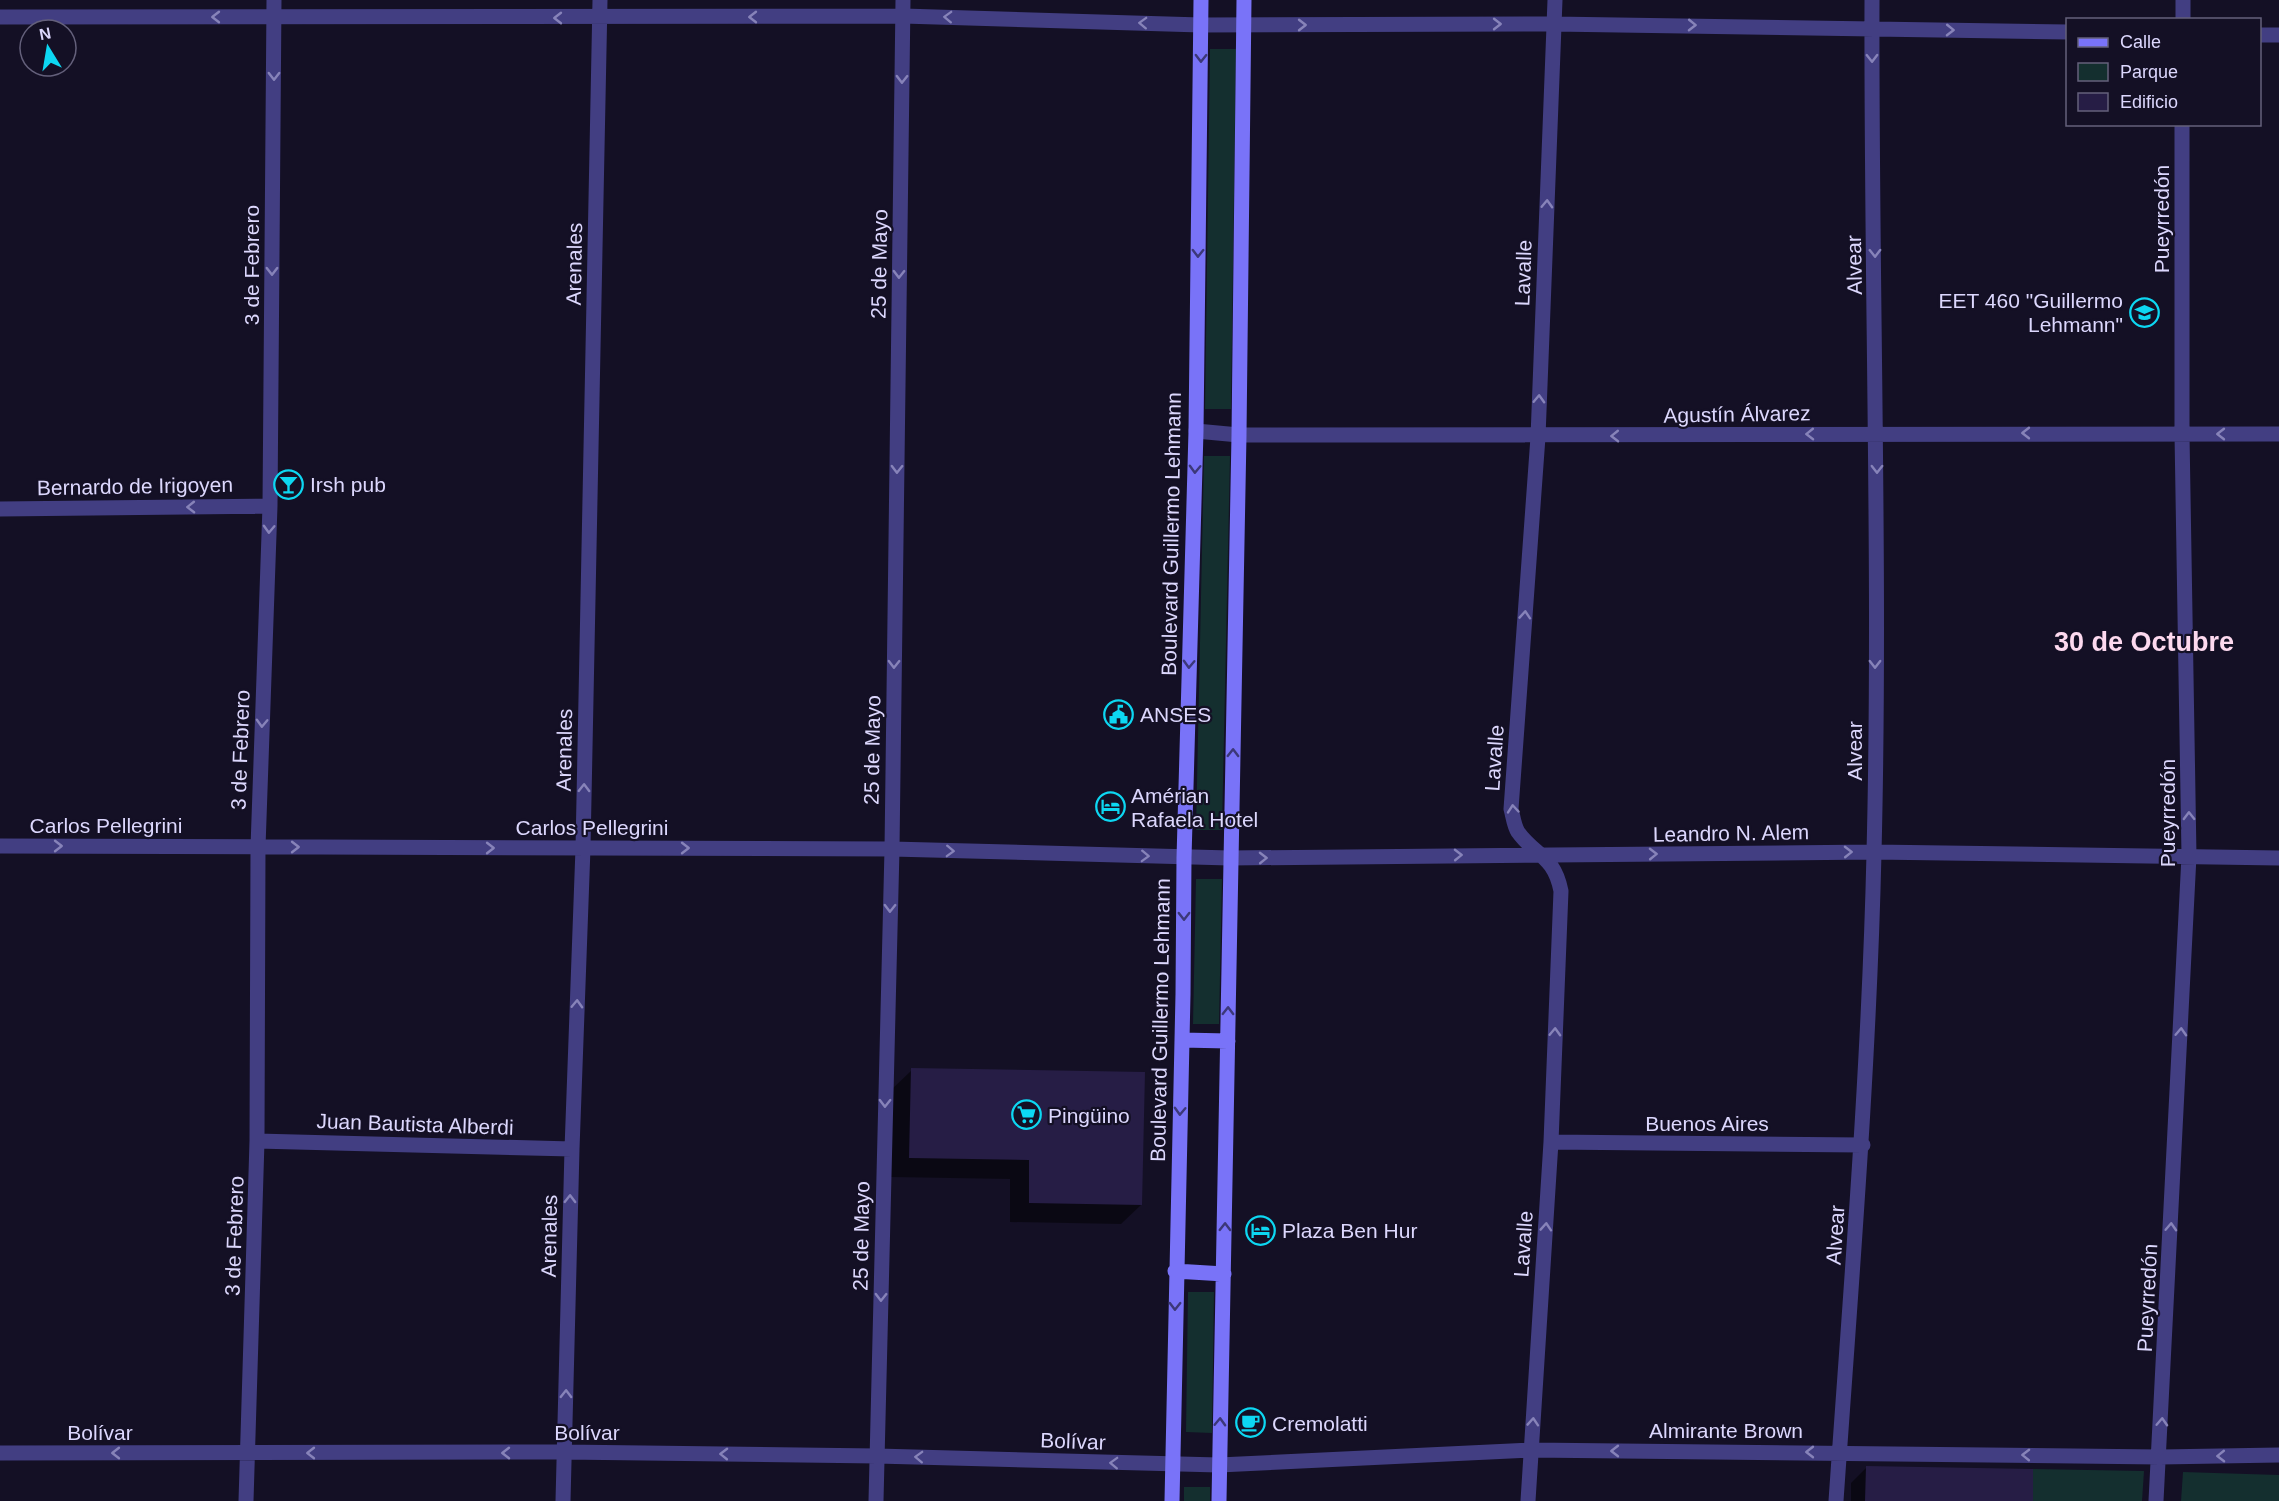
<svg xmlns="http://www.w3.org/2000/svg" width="2279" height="1501" viewBox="0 0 2279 1501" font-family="Helvetica,sans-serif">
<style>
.green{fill:#142f2f}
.shadow{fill:#0007}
.building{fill:#261d45}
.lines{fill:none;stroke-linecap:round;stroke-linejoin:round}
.street{stroke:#423e82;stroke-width:15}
.secondary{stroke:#7973f8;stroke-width:15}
.oneway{stroke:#8783b9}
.oneway2{stroke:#3c3879}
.labels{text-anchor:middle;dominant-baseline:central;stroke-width:4.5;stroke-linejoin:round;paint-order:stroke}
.street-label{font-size:21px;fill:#dcd7fd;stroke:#141025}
.poi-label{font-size:21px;fill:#dcd7fd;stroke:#141025;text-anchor:start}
.district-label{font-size:27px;font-weight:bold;fill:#fdd9ef;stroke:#141025}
</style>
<rect width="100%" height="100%" fill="#141025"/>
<!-- green -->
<path class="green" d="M1210,49H1236L1231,409H1205Z
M1204,456H1230L1222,830H1196Z
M1196,879H1222L1219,1024H1193Z
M1188,1292H1214L1212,1433L1186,1432Z
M2033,1469L2144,1471L2142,1501H2033Z
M2183,1472L2279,1475V1501H2181Z
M1184,1487H1210V1501H1184Z"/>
<!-- shadow -->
<path class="shadow" d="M912,1070L1141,1205L1121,1224L1010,1222V1179L890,1177L892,1089Z
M1867,1467L2032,1501H1851V1483Z"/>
<!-- building -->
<path class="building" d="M911,1068L1145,1072L1142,1205L1029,1203V1160L909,1158Z
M1866,1466L2033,1469V1501H1865Z"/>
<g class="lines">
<!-- street -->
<path class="street" d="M0,17L903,16L1201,25L1554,24L2068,32
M2183,20V0
M2260,35H2279
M1196,431L1239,435C1586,437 1932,432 2279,434
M0,509L270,506
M0,846L892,849L1230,858L1874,852L2279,858
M257,1141L572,1149
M1551,1142L1863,1145
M0,1453L564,1452L877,1456L1219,1465L1531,1450L2160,1457L2279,1455
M246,1501L257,1141L258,847L270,506L274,0
M563,1501L572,1149L583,848L600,0
M876,1501L892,849L903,0
M1528,1501L1551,1142L1561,891C1554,855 1535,856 1518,832C1514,826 1513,816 1511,809L1538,437L1555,0
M1836,1501C1851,1285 1869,1070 1874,853C1881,569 1871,284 1872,0
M2156,1501L2189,856L2182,434V124"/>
<!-- secondary -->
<path class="secondary" d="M1182,1040L1228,1041
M1175,1271L1224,1274
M1172,1501L1183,994L1184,858L1196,431L1201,0
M1219,1501L1239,435L1244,0"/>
</g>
<!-- one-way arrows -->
<defs><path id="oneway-chevron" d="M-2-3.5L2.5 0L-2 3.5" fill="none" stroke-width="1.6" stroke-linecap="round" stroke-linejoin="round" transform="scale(1.5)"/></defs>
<g class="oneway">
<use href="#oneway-chevron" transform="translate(216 17) rotate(180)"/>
<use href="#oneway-chevron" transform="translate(753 17) rotate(180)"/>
<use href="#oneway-chevron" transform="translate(948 17) rotate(-178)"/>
<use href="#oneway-chevron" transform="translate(558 18) rotate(-180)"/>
<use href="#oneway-chevron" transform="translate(1143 23) rotate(-178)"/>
<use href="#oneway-chevron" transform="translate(1497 24)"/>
<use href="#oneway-chevron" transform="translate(1302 25)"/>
<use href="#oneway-chevron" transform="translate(1692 25) rotate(1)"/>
<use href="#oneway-chevron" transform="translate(1950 30) rotate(1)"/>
<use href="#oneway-chevron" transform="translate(1872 58) rotate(89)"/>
<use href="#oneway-chevron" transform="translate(274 76) rotate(90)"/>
<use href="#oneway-chevron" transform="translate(902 79) rotate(91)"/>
<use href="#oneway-chevron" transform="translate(1547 204) rotate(-88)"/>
<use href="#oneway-chevron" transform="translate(1875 253) rotate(89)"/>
<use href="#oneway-chevron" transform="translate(272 271) rotate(90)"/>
<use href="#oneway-chevron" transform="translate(899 274) rotate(91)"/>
<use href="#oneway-chevron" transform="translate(1539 399) rotate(-88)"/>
<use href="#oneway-chevron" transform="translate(2026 433) rotate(-180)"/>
<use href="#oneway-chevron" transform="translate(1810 434) rotate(179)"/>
<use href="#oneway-chevron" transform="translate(2221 434) rotate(-180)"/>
<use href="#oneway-chevron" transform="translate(1615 436) rotate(179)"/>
<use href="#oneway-chevron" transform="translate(897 469) rotate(91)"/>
<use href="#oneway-chevron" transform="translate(1877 469) rotate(90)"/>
<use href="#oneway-chevron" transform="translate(191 507) rotate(179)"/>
<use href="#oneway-chevron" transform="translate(269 529) rotate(92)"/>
<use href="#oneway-chevron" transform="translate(1525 615) rotate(-86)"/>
<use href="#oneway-chevron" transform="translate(894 664) rotate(91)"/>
<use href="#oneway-chevron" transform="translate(1875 664) rotate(90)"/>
<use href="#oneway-chevron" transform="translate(262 723) rotate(92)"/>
<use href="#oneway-chevron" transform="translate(584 788) rotate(-89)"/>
<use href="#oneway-chevron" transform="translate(1513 809) rotate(-95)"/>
<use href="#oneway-chevron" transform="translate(2189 816) rotate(-91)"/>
<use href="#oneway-chevron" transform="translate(58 846)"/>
<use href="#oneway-chevron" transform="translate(295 847)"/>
<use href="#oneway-chevron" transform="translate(490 848)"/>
<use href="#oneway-chevron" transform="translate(685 848)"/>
<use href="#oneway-chevron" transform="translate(950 851) rotate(2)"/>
<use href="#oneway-chevron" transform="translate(1848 852) rotate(-1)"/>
<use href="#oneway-chevron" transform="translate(1653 854) rotate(-1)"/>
<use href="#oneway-chevron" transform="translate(1458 855) rotate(-1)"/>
<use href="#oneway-chevron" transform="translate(1145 856) rotate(2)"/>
<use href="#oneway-chevron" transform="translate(1263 858) rotate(-1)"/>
<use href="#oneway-chevron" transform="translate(890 908) rotate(91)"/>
<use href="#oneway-chevron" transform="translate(577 1004) rotate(-88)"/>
<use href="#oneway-chevron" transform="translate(1555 1032) rotate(-88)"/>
<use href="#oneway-chevron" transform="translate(2181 1032) rotate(-87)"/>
<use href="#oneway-chevron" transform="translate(885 1103) rotate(91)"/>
<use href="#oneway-chevron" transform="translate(570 1199) rotate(-89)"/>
<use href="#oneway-chevron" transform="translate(1546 1227) rotate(-86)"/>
<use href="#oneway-chevron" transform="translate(2171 1227) rotate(-87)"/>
<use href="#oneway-chevron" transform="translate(881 1297) rotate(91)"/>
<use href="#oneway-chevron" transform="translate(566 1394) rotate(-89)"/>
<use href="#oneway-chevron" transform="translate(1533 1422) rotate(-86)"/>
<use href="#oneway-chevron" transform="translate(2162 1422) rotate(-87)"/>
<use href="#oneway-chevron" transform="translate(1615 1451) rotate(-180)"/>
<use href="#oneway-chevron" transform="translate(1810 1452) rotate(-180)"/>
<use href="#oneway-chevron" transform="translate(116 1453) rotate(180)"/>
<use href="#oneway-chevron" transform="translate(311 1453) rotate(180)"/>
<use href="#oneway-chevron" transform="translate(506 1453) rotate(180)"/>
<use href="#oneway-chevron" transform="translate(724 1454) rotate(-179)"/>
<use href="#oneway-chevron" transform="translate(2026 1455) rotate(-179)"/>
<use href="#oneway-chevron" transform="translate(2221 1456) rotate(179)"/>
<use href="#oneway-chevron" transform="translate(919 1457) rotate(-178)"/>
<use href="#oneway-chevron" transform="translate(1114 1463) rotate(-178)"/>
</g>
<g class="oneway2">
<use href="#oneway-chevron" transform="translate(1201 58) rotate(91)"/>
<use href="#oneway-chevron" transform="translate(1198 253) rotate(91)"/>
<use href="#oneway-chevron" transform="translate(1195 469) rotate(92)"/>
<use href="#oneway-chevron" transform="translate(1189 664) rotate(92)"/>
<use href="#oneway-chevron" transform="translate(1233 753) rotate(-89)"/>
<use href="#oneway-chevron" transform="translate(1184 916) rotate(90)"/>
<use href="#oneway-chevron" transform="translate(1228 1011) rotate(-89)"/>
<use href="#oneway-chevron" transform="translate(1180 1111) rotate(92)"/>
<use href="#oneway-chevron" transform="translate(1225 1227) rotate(-89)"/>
<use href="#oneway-chevron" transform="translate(1175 1306) rotate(91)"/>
<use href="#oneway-chevron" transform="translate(1220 1422) rotate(-88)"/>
</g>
<!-- icons -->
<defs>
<symbol id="school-ring" viewBox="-11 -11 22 22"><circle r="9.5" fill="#141025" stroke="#0dd7f2" stroke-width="1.5"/><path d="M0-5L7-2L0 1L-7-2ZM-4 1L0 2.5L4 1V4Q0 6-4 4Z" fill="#0dd7f2"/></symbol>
<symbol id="bar-ring" viewBox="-11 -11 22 22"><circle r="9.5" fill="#141025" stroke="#0dd7f2" stroke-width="1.5"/><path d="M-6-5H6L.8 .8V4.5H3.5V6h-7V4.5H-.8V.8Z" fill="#0dd7f2"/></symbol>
<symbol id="civic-ring" viewBox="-11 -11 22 22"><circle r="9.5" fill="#141025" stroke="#0dd7f2" stroke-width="1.5"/><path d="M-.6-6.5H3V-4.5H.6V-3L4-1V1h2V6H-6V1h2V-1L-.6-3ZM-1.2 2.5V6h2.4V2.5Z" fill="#0dd7f2"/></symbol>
<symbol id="hotel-ring" viewBox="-11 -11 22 22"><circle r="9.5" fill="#141025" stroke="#0dd7f2" stroke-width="1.5"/><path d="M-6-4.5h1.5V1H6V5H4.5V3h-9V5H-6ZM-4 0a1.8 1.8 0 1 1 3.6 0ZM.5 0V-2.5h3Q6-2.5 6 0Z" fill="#0dd7f2"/></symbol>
<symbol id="supermarket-ring" viewBox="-11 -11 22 22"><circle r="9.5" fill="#141025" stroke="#0dd7f2" stroke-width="1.5"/><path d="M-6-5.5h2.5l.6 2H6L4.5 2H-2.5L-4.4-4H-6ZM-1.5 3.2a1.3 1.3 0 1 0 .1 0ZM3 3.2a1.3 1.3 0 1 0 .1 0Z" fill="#0dd7f2"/></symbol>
<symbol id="cafe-ring" viewBox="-11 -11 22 22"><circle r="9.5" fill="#141025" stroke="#0dd7f2" stroke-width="1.5"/><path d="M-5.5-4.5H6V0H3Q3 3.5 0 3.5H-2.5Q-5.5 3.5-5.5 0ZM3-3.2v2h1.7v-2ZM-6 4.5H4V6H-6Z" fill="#0dd7f2"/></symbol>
</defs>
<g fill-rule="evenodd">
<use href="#school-ring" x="2128" y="296" width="33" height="33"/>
<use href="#bar-ring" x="272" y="468" width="33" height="33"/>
<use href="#civic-ring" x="1102" y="698" width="33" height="33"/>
<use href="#hotel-ring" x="1094" y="790" width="33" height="33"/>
<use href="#supermarket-ring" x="1010" y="1098" width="33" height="33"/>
<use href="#hotel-ring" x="1244" y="1214" width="33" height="33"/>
<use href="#cafe-ring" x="1234" y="1406" width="33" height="33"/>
</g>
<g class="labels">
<!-- street labels -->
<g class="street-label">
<text transform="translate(2161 219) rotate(-90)">Pueyrredón</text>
<text transform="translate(574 264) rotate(-89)">Arenales</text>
<text transform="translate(879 264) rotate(-89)">25 de Mayo</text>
<text transform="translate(251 265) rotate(-90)">3 de Febrero</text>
<text transform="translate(1854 265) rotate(-91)">Alvear</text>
<text transform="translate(1523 273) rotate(-88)">Lavalle</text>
<text transform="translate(1737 414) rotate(-1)">Agustín Álvarez</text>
<text transform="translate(135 486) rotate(-1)">Bernardo de Irigoyen</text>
<text transform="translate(1171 534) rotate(-89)">Boulevard Guillermo Lehmann</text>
<text transform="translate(240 750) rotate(-88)">3 de Febrero</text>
<text transform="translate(564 750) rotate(-89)">Arenales</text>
<text transform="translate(872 750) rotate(-89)">25 de Mayo</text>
<text transform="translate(1854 751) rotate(-90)">Alvear</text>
<text transform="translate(1494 758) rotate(-86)">Lavalle</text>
<text transform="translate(2167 813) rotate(-90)">Pueyrredón</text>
<text x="106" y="825">Carlos Pellegrini</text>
<text x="592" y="827">Carlos Pellegrini</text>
<text transform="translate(1731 833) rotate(-1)">Leandro N. Alem</text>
<text transform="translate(1160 1020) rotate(-89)">Boulevard Guillermo Lehmann</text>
<text x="1707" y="1123">Buenos Aires</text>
<text transform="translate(415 1124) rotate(2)">Juan Bautista Alberdi</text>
<text transform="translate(1835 1235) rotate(-86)">Alvear</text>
<text transform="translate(234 1236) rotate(-88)">3 de Febrero</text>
<text transform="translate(549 1236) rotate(-89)">Arenales</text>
<text transform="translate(861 1236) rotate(-89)">25 de Mayo</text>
<text transform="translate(1523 1244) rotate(-86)">Lavalle</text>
<text transform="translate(2147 1298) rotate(-87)">Pueyrredón</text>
<text x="1726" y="1430">Almirante Brown</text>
<text x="100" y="1432">Bolívar</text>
<text x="587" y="1432">Bolívar</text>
<text transform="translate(1073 1441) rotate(2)">Bolívar</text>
</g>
<!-- poi labels -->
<g class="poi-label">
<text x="2123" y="300" text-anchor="end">EET 460 "Guillermo<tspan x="2123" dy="24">Lehmann"</tspan></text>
<text x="310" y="484">Irsh pub</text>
<text x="1140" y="714">ANSES</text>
<text x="1131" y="795">Amérian<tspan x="1131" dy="24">Rafaela Hotel</tspan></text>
<text x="1048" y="1115">Pingüino</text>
<text x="1282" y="1230">Plaza Ben Hur</text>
<text x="1272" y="1423">Cremolatti</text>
</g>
<!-- district labels -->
<g class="district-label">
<text x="2144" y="642">30 de Octubre</text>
</g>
</g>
<!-- legend -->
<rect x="2066" y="18" width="195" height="108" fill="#141025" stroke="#64607b" stroke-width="1.5"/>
<rect x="2078" y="38" width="30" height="9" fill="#7973f8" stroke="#64607b" stroke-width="1.5"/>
<text x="2120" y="48" font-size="18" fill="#dcd7fd">Calle</text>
<rect x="2078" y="63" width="30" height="18" fill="#142f2f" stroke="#64607b" stroke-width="1.5"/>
<text x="2120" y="78" font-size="18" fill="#dcd7fd">Parque</text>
<rect x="2078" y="93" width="30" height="18" fill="#261d45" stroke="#64607b" stroke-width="1.5"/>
<text x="2120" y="108" font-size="18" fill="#dcd7fd">Edificio</text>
<!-- north arrow -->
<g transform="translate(48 48) rotate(349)"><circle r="28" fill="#141025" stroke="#64607b" stroke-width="1.5"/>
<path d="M0-4.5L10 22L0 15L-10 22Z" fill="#0dd7f2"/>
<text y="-9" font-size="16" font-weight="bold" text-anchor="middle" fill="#dcd7fd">N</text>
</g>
</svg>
